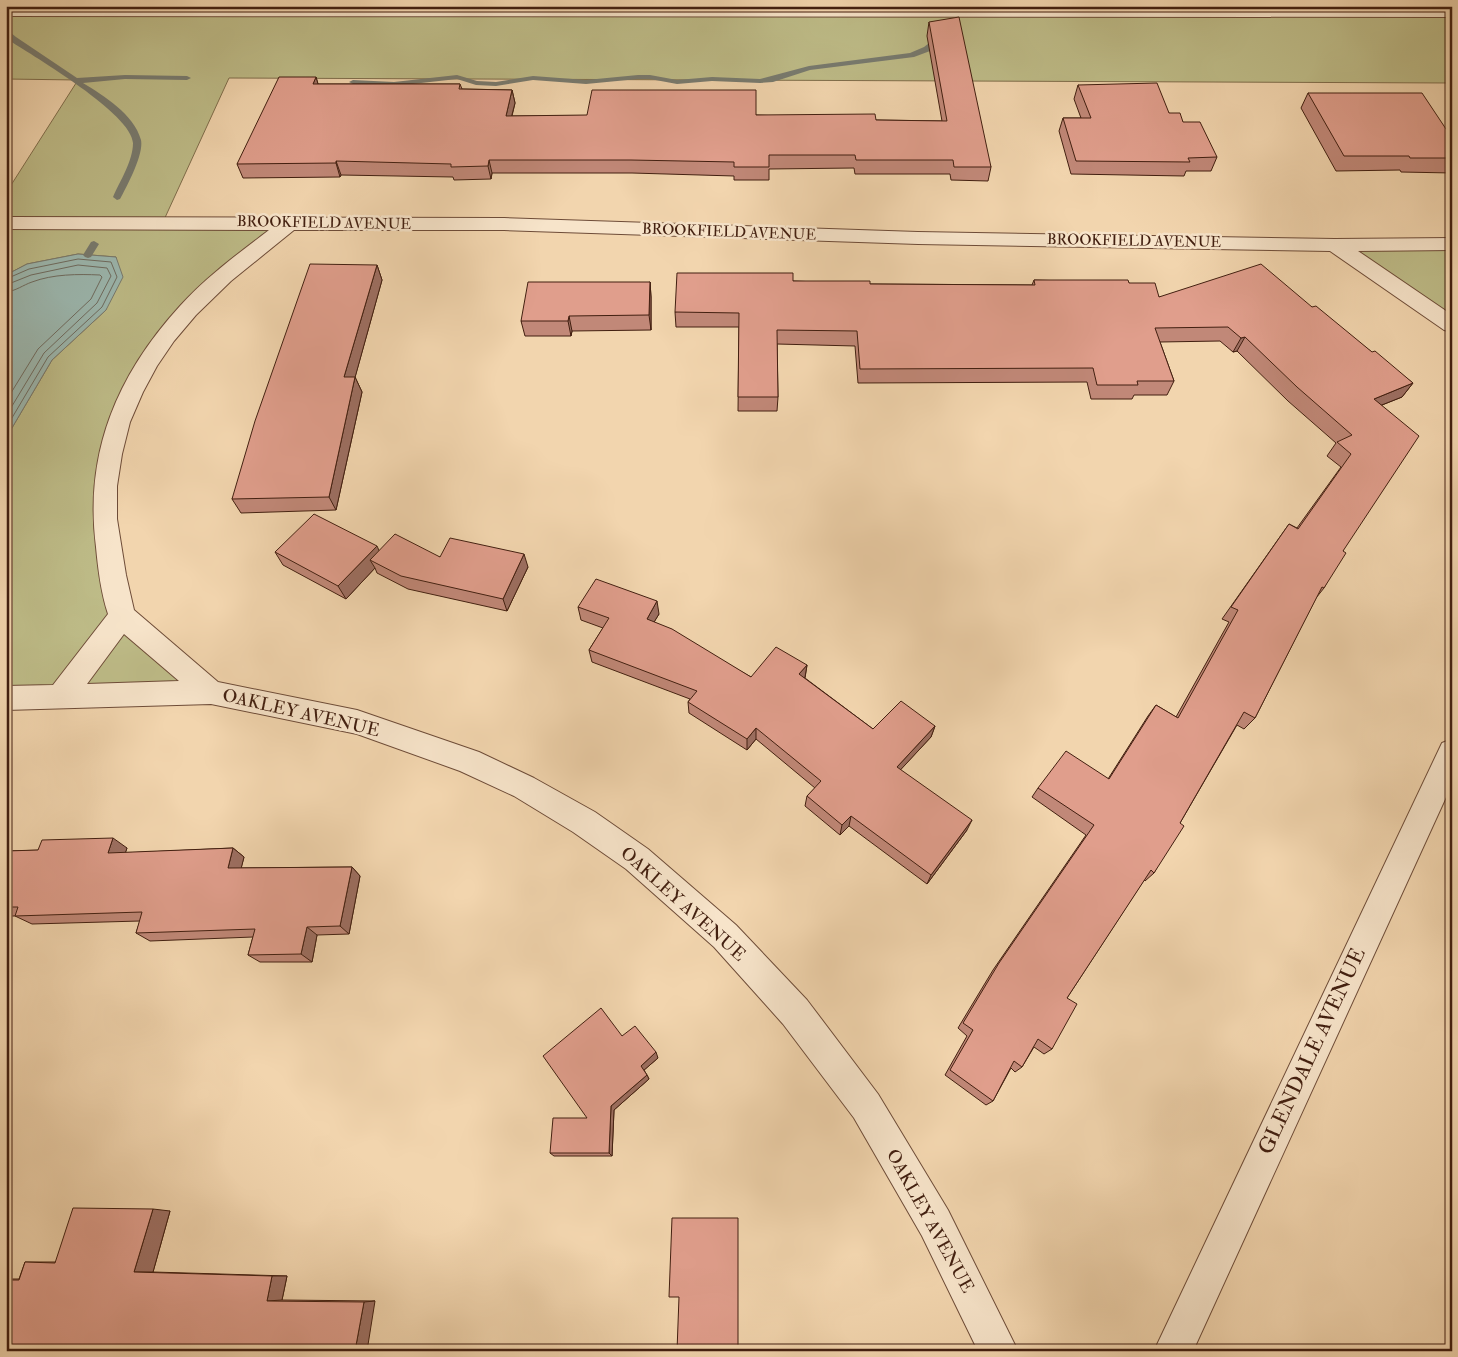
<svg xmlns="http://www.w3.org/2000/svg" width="1458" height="1357" viewBox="0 0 1458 1357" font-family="'IM FELL Double Pica',serif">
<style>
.green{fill:#bebc88;stroke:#806e4c}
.water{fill:#9cb8b0;stroke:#787b70}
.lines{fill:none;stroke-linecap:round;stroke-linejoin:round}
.shore{stroke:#6f6c60;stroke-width:1}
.stream{fill:#787b70;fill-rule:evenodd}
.minor-casing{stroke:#6e4c38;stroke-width:2}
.minor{fill:#f7e4ca;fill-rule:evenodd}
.wall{fill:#c18878;stroke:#421f10}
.shaded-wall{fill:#9d6f62;stroke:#421f10}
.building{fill:#e09e8c;stroke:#421f10}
.labels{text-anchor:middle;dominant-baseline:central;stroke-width:5;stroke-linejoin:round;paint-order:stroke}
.far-street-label{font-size:15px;fill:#421f10;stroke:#f7e4ca}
.street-label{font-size:18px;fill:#421f10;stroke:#f7e4ca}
.near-street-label{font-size:21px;fill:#421f10;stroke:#f7e4ca}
</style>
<rect width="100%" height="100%" fill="#f2d5ae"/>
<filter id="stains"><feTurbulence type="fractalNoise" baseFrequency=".004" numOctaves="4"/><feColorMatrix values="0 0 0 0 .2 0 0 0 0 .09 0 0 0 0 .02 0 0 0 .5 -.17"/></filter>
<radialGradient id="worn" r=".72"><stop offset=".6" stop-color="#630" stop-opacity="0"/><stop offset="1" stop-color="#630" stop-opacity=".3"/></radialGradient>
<!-- green -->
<path class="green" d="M6,11L1452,12V83L229,78L163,222L289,224L188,311L113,440L122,615L211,692L6,698V438L52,360L106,310L116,257L78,254L27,264L6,275V193L78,80L6,79Z
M1452,244V325L1335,245Z"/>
<!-- water -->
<path class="water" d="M78,254L116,257L123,277L106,310L52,360L6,438V275L27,264Z"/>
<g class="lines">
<!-- shore -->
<path class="shore" d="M6,279L29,269L78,259L111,262L117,277L102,307L48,357L6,428
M6,285L31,275L78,265L107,268L111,276L97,303L44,353L6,416
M6,292C16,291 23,285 32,282C53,274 78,274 100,275L102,277L91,299L38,349L6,401"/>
<!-- stream -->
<path class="stream" d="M6,29L16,37L77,78L125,75L187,76L191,78L187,80L125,79L83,83C104,96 134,114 141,140C144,154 127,186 120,199L117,200L113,197C120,181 133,161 133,143C132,114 35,57 10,41L6,36Z
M938,36L945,38L930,51L914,57L810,70L773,82L760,83L712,81L677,84L650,79H638L586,84L533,80L496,86L476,85L457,79L394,86L353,84L349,82L353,80L394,82L457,75L477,81L496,82L533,76L586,80L638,75H650L677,80L712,77L760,79L809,66L910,53L924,47Z
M94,241L99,244L91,257L88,258L85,257L83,255L91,242Z"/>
<defs>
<path id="minor" d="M6,6L1452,7V17L6,16Z
M6,217L504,218L918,232L1335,239L1452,238V250L1358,251L1452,315V332L1444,330L1330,251L918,244L504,230H294L231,281L196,315L174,341L157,366L143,392L130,422L122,454L117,486V519L126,575L134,610L218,682L357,710L479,752L534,778L595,812L648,849L736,925L807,1000L878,1094L948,1210L1018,1351H978L922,1236L854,1118L783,1024L714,947L626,869L573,832L514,796L460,771L357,734L211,704L6,710V686L53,685L108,614C101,593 98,569 96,547C84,453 117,375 180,306C206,277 239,253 269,230L6,229ZM124,634L179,681L87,684Z
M1452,739V784L1193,1351H1154L1442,743Z"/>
</defs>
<!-- minor casing -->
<use href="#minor" class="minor-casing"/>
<!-- minor -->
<use href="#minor" class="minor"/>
</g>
<!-- wall -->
<path class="wall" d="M929,22L991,167L988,181L951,180L950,174H855L854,168L769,169V180H734V176L632,173H492L491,179L454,180L453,177L341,175L340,177L243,178L237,164L316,77L318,84H460L462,89L512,90L515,103L512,116L756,115L876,120L942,121L927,36Z
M1078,85L1169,113L1183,122L1217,157L1211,171H1186L1184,176L1071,174L1059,131L1063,118H1081L1074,99Z
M1308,93L1452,138V173L1401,172L1400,170L1336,171L1301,108Z
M377,265L382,280L355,377L362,392L336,510L241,513L232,499Z
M1034,280L1129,283L1159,297L1312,307L1413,383L1402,397L1382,405L1343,551L1324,588L1316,598L1255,718L1244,729L1237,725L1180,823L1154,873L1145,881L1144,880L1067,998L1052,1049L1044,1054L1034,1047L1022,1067L1015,1072L1011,1068L993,1101L986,1105L945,1075L967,1036L958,1028L993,970L1086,835L1032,797L1038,788L1108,779L1148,716L1156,705L1176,717L1229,622L1222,619L1289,524L1297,528L1341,467L1327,456L1336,443L1288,401L1237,351L1233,352L1220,341L1160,342L1174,381L1167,395H1134L1132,399H1091L1087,382L858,383L855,346L777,344L778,397L777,411H738L739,327H676L675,312L793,281L870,284L1032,285Z
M650,282L651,297V330L572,331L571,336H525L521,321Z
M379,551L440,557L528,567L507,611L408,589L377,573L375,568L346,599L283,565L275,552Z
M578,607L659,614L654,622L751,677L807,665L805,678L873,729L935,726L931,737L900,770L967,830L927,884L849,826L840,835L805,806L807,796L815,788L756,739L747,750L689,713L688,702L690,699L592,662L589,650L603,628L581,620Z
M127,848L125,853L233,848L244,857L241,868L352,867L360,876L349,934L317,935L312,962H260L248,955L253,937L150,941L136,933L140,921L32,924L15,916H6V851Z
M622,1036L658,1058L644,1070L647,1075L649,1079L614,1110L612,1156H554L550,1153L587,1118Z
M170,1211L153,1272L287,1276L282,1300L375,1301L6,1351V1279H19L25,1262H55Z"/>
<!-- shaded-wall -->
<path class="shaded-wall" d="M316,77L320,91L313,84Z
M512,90L515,103L508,130L506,116Z
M489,160L492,173L491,179L488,166Z
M336,161L341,175L340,177L336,163Z
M377,265L382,280L351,392L344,377Z
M650,282L651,297V330L649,315Z
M569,316L572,331L571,336L568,321Z
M1245,337L1237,351L1233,352L1241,338Z
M355,377L362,392L336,510L329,497Z
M1413,383L1402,397L1364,412L1374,399Z
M377,546L383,559L370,560L375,568L346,599L338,586Z
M524,554L528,567L507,611L503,599Z
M657,601L659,614L648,632L647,619Z
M807,665L805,677L798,686L799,674Z
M935,726L931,737L893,778L897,767Z
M756,728V739L747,750V739Z
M851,816L849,826L840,835L842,825Z
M972,820L967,830L927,884L931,875Z
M113,838L127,848L122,863L108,853Z
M233,848L244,857L239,877L228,868Z
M352,867L360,876L349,934L340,926Z
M307,927L317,935L312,962L301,954Z
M656,1052L658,1058L643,1071L641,1066Z
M647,1075L649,1079L614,1110L612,1156L609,1153L611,1106Z
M153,1209L170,1211L153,1272H134Z
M272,1276H287L282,1300L267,1301Z
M375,1301L367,1351H355L364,1302Z"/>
<!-- building -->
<path class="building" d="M959,17L991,167H954L953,160H856L855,155H769V167H734V162L631,160H489L488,166L451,167V164L336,161V163L237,164L279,77H316L313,84H460L459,89L512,90L506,116L587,115L592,90H756V115L875,114L876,120L947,121L929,22Z
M1157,83L1169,113H1180L1183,122H1200L1217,157L1188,158L1190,162L1076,161L1063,118H1091L1078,85Z
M1308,93H1422L1452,138V158H1410L1409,156H1344Z
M310,264L377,265L344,377H355L329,497L232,499L255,421Z
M1261,264L1312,307L1316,306L1372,352L1375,351L1413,383L1374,399L1419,436L1343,551L1346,553L1324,588L1322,587L1255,718L1244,712L1180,823L1184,826L1154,873L1151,870L1067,998L1077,1004L1052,1049L1038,1039L1022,1067L1014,1061L993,1101L950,1070L973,1030L963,1023L999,963L1094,825L1038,788L1066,751L1109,779L1156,705L1178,718L1238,610L1231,607L1289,524L1298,529L1351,454L1337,442L1352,435L1297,387L1245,337L1241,338L1228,327L1155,328L1174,381H1137L1138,385H1097L1093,368L860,369L857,331L777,330L778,397H738L739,313L675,312L677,273H793V281H870V284L1035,285L1034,280H1128L1129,283H1155L1159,297Z
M528,282H650L649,315L569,316L568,321H521Z
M314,514L377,546L338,586L275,552Z
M395,534L440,557L450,538L524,554L503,599L401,576L370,560Z
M596,579L657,601L647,619L672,629L751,677L776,647L807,665L799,674L873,729L901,701L935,726L897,767L972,820L931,875L851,816L842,825L807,796L821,781L756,728L747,739L688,702L697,691L589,650L609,618L578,607Z
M113,838L108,853L233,848L228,868L352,867L340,926L307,927L301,954L248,955L255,929L136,933L142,912L15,916L18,907H6V851L38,850L42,840Z
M601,1008L622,1036L635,1026L656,1052L641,1066L647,1075L611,1106L609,1153H550L553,1118H587L543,1056Z
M73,1208L153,1209L134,1272L272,1276L267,1301L364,1302L355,1351H6V1280H19L25,1262L55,1263Z
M672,1218H738V1351H677L679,1297H669Z"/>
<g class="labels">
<!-- far-street labels -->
<g class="far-street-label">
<text transform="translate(324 223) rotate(1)">BROOKFIELD AVENUE</text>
<text transform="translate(729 232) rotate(2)">BROOKFIELD AVENUE</text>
<text transform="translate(1134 241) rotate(1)">BROOKFIELD AVENUE</text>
</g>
<!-- street labels -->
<g class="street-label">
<text transform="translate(301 713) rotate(13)">OAKLEY AVENUE</text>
<text transform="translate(683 904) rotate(42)">OAKLEY AVENUE</text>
<text transform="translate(930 1221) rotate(61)">OAKLEY AVENUE</text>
</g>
<!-- near-street labels -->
<g class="near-street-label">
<text transform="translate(1312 1051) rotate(-65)">GLENDALE AVENUE</text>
</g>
</g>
<!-- margin -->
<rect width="1458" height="1357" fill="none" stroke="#f2d5ae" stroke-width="25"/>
<rect x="8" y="8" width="1443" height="1342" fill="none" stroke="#421f10" stroke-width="2.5"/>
<rect x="12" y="12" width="1433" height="1332" fill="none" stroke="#421f10"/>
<rect width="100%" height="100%" filter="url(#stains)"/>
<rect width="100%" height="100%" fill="url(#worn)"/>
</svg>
